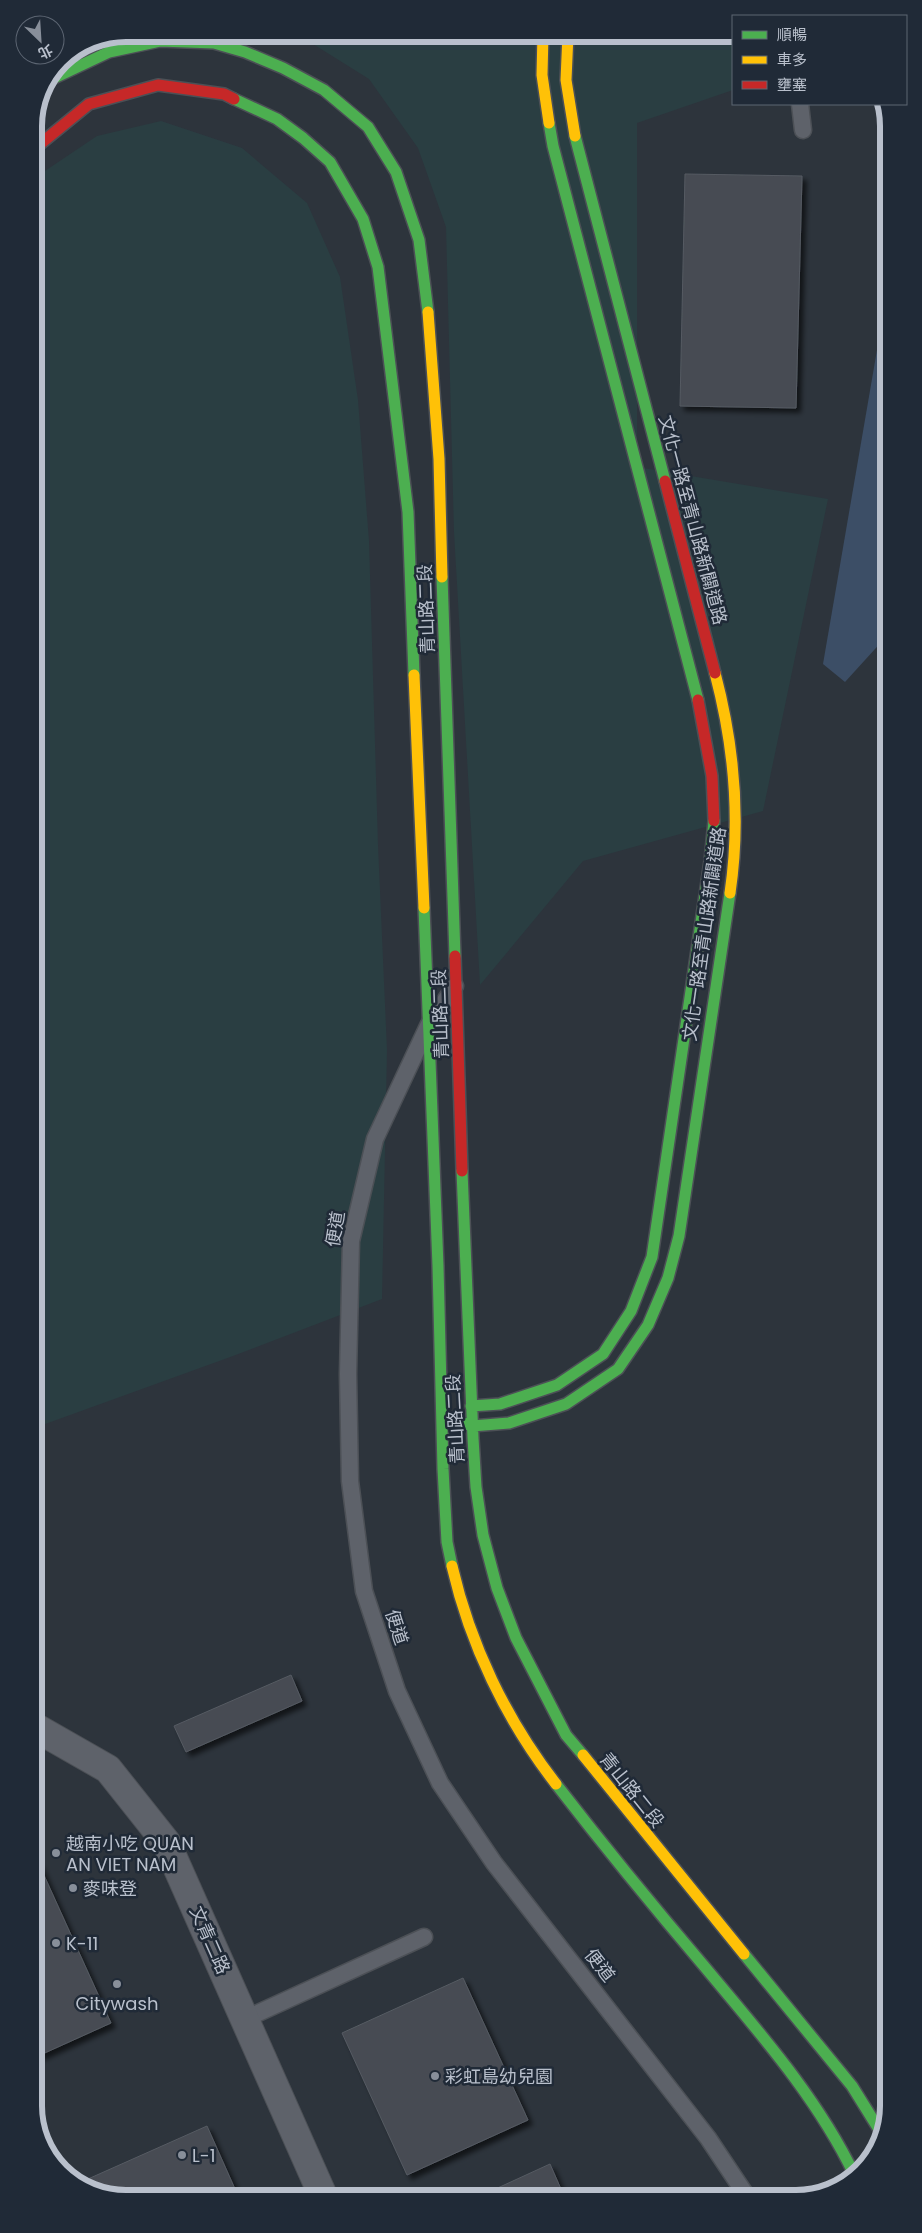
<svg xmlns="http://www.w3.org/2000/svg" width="922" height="2233" font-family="Poppins,'Noto Sans TC',sans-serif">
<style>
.green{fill:#2a3e42}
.water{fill:#3c4e66}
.building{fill:#464b52;stroke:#565b63;filter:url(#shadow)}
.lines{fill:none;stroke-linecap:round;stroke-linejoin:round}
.lane-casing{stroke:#4c5056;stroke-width:19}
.street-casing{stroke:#4c5056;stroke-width:30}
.fast-casing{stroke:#4c5056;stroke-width:14}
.slow-casing{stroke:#4c5056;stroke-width:14}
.jam-casing{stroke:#4c5056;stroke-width:14}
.lane{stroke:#5e626a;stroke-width:16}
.street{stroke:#5e626a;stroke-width:28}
.fast{stroke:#4caf50;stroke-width:11}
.slow{stroke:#ffc107;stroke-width:11}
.jam{stroke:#c62828;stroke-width:11}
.poi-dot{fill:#888f9a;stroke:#202a37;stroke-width:2}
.labels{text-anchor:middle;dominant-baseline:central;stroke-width:5;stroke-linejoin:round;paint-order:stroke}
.street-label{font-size:18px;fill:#b9c0cc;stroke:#202a37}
.poi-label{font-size:18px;fill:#b9c0cc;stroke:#202a37;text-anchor:start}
.rim{fill:none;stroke:#b9c0cc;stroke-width:6}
</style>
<defs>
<filter id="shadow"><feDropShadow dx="4.5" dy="4.5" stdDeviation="2.5" flood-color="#0009"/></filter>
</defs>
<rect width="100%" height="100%" fill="#2d343c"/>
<path class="green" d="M 297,34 L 733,34 L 733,90 L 637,123 L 637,467 L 828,499 L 763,811 L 583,861 L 480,985 L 454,532 L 446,227 L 418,148 L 369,79 Z
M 161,121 L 242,148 L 307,203 L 340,277 L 358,400 L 369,541 L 378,845 L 387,1050 L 382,1299 L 233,1356 L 37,1427 L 34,180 L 36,177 L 97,136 Z"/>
<path class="water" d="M 884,341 L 885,638 L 845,682 L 823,664 L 877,350 Z"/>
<path class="building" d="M 685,174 L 802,176 L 796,408 L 680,406 Z
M 291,1675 L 302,1701 L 186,1752 L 174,1726 Z
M 38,1862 L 111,2023 L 38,2056 Z
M 463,1978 L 528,2120 L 407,2175 L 342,2033 Z
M 207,2126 L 239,2198 L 120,2199 L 79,2183 Z
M 550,2164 L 564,2196 L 478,2197 Z"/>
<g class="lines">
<g class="lane-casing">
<path id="lane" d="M 800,104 L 803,130
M 455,986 L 429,1024 L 375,1139 L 351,1241 L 348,1374 L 350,1481 L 364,1591 L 397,1691 L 440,1783 L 494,1863 L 708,2138 L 746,2195
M 245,2019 L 424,1937"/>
</g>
<g class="street-casing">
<path id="street" d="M 38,1729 L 108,1769 L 166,1842 L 324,2198"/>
</g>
<g class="fast-casing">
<path id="fast" d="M 52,79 L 109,52 L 160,41 L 214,43 L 245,52 L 283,68 L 324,90 L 368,127 L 396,172 L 419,240 L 428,312
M 234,99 L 277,119 L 303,138 L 330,162 L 363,219 L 378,267 L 408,512 L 414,675
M 549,123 L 553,146 L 698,700
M 575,136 L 665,481
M 442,577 L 455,956
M 424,908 L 438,1266 L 443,1469 L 447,1542 L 452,1566
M 462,1171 L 473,1438 L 476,1487 L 483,1535 L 497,1588 L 516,1638 L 566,1735 L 583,1755
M 471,1406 L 500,1404 L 557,1385 L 603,1354 L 631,1311 L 652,1257 L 710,861 L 714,821
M 455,1420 L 472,1426 L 509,1423 L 566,1404 L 618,1369 L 648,1325 L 668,1278 L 679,1236 L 730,893
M 556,1784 C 604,1846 653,1906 704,1966 C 758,2031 817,2097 854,2174
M 744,1954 L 852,2086 L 880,2131"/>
</g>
<g class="slow-casing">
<path id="slow" d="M 543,34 L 542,75 L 549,123
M 568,34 L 566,80 L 575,136
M 428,312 L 439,459 L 442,577
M 715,673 C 734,745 741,819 730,893
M 414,675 L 424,908
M 452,1566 C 470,1644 506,1720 556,1784
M 583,1755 L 744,1954"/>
</g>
<g class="jam-casing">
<path id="jam" d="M 34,149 L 89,104 L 158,85 L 224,94 L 234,99
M 665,481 L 715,673
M 698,700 L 712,776 L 714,821
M 455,956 L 462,1171"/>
</g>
<use href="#lane" class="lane"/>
<use href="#street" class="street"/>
<use href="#fast" class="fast"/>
<use href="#slow" class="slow"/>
<use href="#jam" class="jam"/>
</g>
<g class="poi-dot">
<circle cx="56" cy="1853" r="5"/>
<circle cx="73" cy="1888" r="5"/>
<circle cx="56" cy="1943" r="5"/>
<circle cx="117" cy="1984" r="5"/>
<circle cx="435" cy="2076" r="5"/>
<circle cx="182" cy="2155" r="5"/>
</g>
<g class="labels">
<g class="street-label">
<text transform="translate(693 520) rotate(75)">文化一路至青山路新闢道路</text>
<text transform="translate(426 609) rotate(-92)">青山路二段</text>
<text transform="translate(704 934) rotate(-82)">文化一路至青山路新闢道路</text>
<text transform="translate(440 1014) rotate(-92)">青山路二段</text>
<text transform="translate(335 1229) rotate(-81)">便道</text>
<text transform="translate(455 1419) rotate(-93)">青山路二段</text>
<text transform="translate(397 1627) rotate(72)">便道</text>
<text transform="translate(632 1790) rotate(51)">青山路二段</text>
<text transform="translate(210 1940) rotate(66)">文青二路</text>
<text transform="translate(600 1965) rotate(52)">便道</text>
</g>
<g class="poi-label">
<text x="66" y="1843">越南小吃 QUAN<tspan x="66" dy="21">AN VIET NAM</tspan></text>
<text x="83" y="1888">麥味登</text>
<text x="66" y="1943">K-11</text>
<text x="117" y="2003" text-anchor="middle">Citywash</text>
<text x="445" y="2076">彩虹島幼兒園</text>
<text x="192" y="2155">L-1</text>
</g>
</g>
<path d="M0 0H922V2233H0ZM126 42H796A84 84 0 0 1 880 126V2106A84 84 0 0 1 796 2190H126A84 84 0 0 1 42 2106V126A84 84 0 0 1 126 42Z" fill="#202a37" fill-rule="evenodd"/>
<path class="rim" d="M126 42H796A84 84 0 0 1 880 126V2106A84 84 0 0 1 796 2190H126A84 84 0 0 1 42 2106V126A84 84 0 0 1 126 42Z"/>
<rect x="732" y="15" width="175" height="90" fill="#202a37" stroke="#5d6673"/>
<rect x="742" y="31" width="25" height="8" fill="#4caf50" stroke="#5d6673"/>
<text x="777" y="40" font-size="15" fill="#b9c0cc">順暢</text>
<rect x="742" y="56" width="25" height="8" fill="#ffc107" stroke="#5d6673"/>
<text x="777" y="65" font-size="15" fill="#b9c0cc">車多</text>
<rect x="742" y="81" width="25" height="8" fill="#c62828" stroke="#5d6673"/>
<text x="777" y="90" font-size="15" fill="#b9c0cc">壅塞</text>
<g transform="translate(40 40) rotate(155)"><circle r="24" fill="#202a37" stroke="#5d6673"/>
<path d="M0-4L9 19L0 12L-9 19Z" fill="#888f9a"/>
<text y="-8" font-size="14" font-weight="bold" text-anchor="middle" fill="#b9c0cc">北</text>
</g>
</svg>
